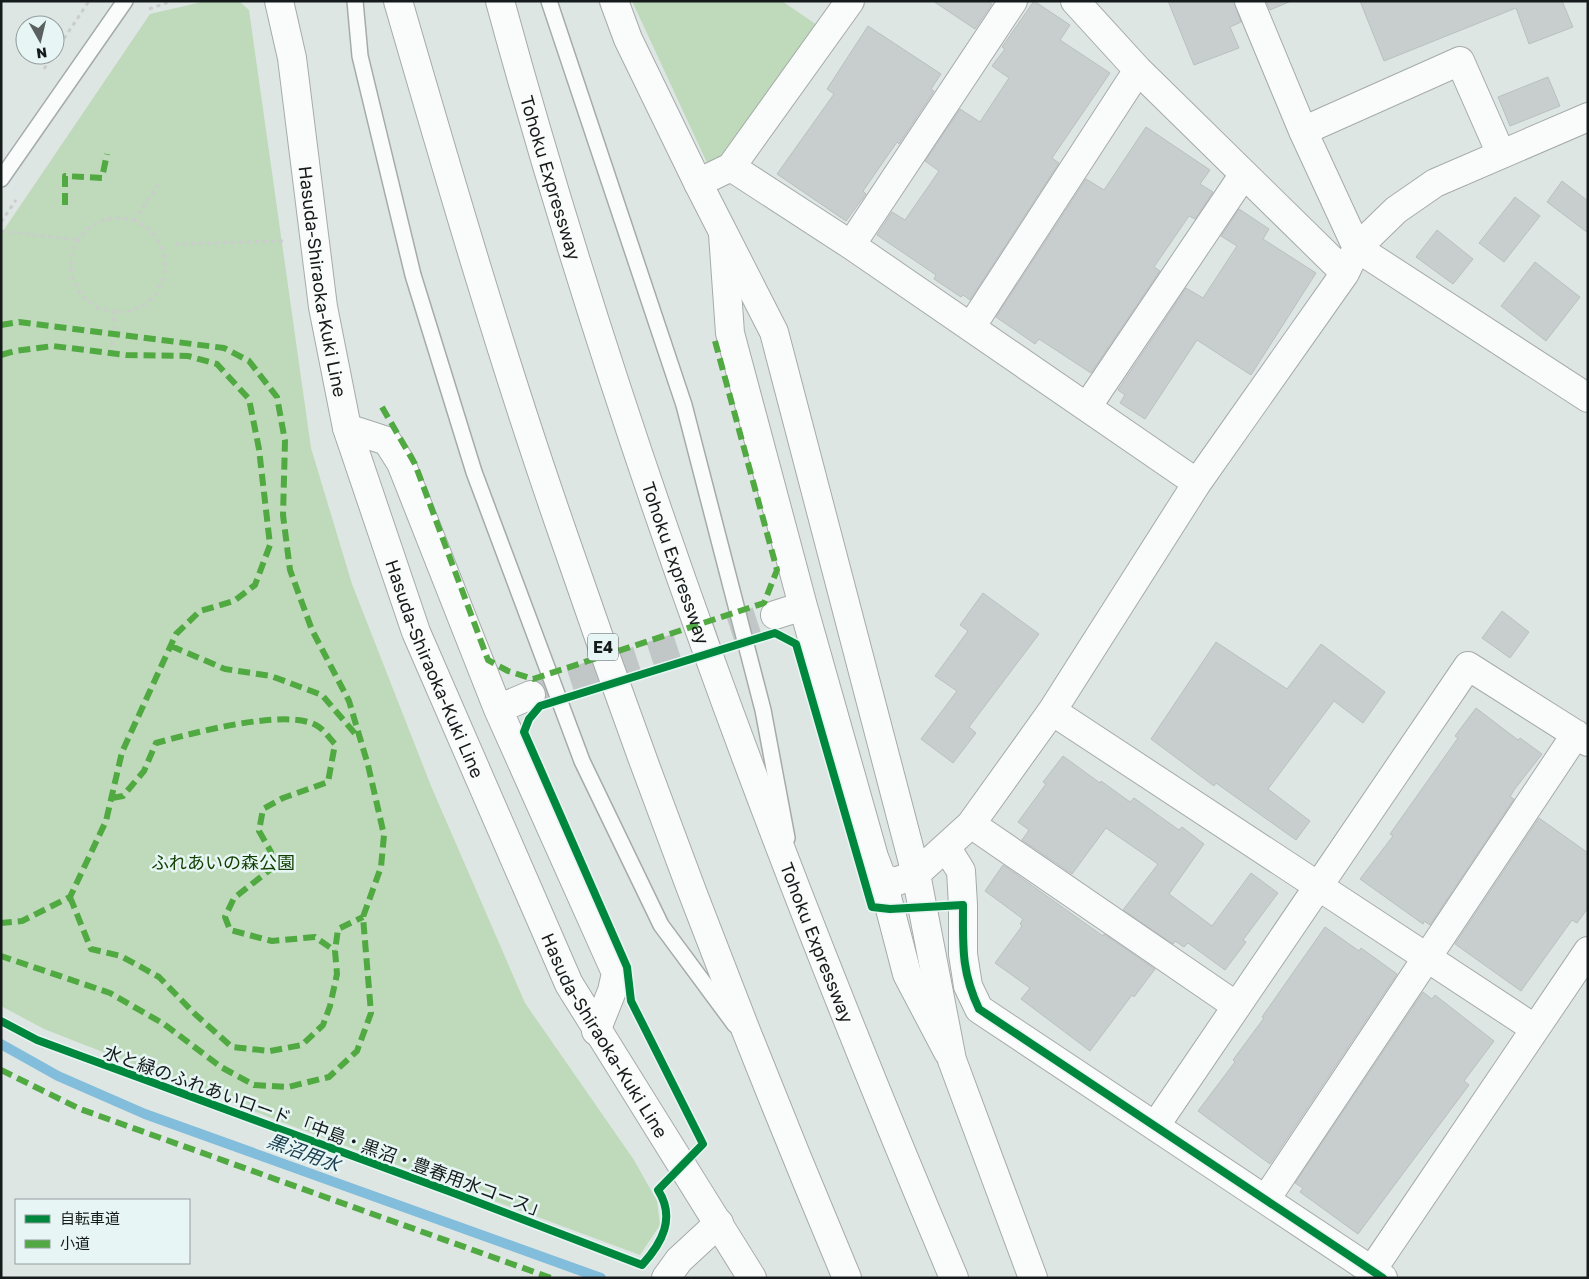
<svg xmlns="http://www.w3.org/2000/svg" width="1589" height="1279" font-family="'Golos Text','Noto Sans JP',sans-serif">
<style>
.green{fill:#bedaba}
.lines{fill:none;stroke-linecap:round;stroke-linejoin:round}
.stream{stroke:#82bddb;stroke-width:10}
.building{fill:#c8cecd;stroke:#b9c0bf}
.minor-tunnel{stroke:#c0c7c6;stroke-width:28;stroke-dasharray:28 14;stroke-linecap:butt}
.service-casing{stroke:#a5abaa;stroke-width:18}
.minor-casing{stroke:#a5abaa;stroke-width:30}
.tertiary-casing{stroke:#a5abaa;stroke-width:30}
.secondary-casing{stroke:#a5abaa;stroke-width:30}
.motorway-casing{stroke:#a5abaa;stroke-width:30}
.path{stroke:#cacdcc;stroke-width:3;stroke-dasharray:4 4;stroke-linecap:butt}
.service{stroke:#fafbfb;stroke-width:15}
.minor{stroke:#fafbfb;stroke-width:28}
.tertiary{stroke:#fafbfb;stroke-width:28}
.secondary{stroke:#fafbfb;stroke-width:28}
.motorway{stroke:#fafbfb;stroke-width:28}
.quiet{stroke:#51a942;stroke-width:6;stroke-dasharray:12 6;stroke-linecap:butt}
.cycleway-casing{stroke:#e7f6f4;stroke-width:11}
.cycleway{stroke:#00873e;stroke-width:8}
.labels{text-anchor:middle;dominant-baseline:central;stroke-width:5;stroke-linejoin:round;paint-order:stroke}
.shield{fill:#e7f6f4;stroke:#545c5b;stroke-width:1}
.shield-label{font-size:16px;font-weight:bold;fill:#151a1a}
.street-label{font-size:18px;fill:#151a1a;stroke:#e7f6f4}
.park-label{font-size:18px;fill:#103f00;stroke:#e7f6f4}
.water-label{font-size:19px;font-style:italic;fill:#1d4153;stroke:#e7f6f4}
</style>
<rect width="100%" height="100%" fill="#dee6e4"/>
<path class="green" d="M 206,1 L 239,1 L 249,10 L 311,448 L 352,584 L 431,786 L 525,1003 L 634,1160 L 657,1201 L 660,1225 L 640,1255 L 292,1126 L 44,1029 L 1,1006 L 1,234 L 150,14 Z
M 632,1 L 782,1 L 817,25 L 722,163 L 708,165 Z"/>
<g class="lines">
<path class="stream" d="M 1,1044 L 58,1076 L 145,1114 L 601,1278"/>
</g>
<path class="building" d="M 933,1 L 987,1 L 992,4 L 975,29 Z
M 1034,1 L 1070,25 L 1060,40 L 1110,73 L 1052,158 L 1059,163 L 970,300 L 963,295 L 961,297 L 934,279 L 936,275 L 877,235 L 892,212 L 905,220 L 939,171 L 925,161 L 960,109 L 980,122 L 1009,78 L 992,66 L 1005,49 L 1002,47 Z
M 1168,1 L 1234,1 L 1241,22 L 1230,27 L 1239,48 L 1194,65 Z
M 1266,1 L 1289,1 L 1289,2 L 1270,10 Z
M 1360,1 L 1562,1 L 1573,27 L 1529,44 L 1516,8 L 1384,61 Z
M 868,26 L 941,74 L 931,89 L 934,91 L 899,144 L 897,142 L 863,191 L 866,194 L 846,221 L 777,174 L 834,94 L 827,89 Z
M 1548,77 L 1560,106 L 1510,126 L 1498,97 Z
M 1146,127 L 1210,170 L 1200,184 L 1213,192 L 1195,219 L 1189,216 L 1154,267 L 1160,271 L 1091,373 L 1039,339 L 1035,344 L 996,317 L 1086,179 L 1104,190 Z
M 1562,181 L 1588,201 L 1588,233 L 1547,202 Z
M 1515,197 L 1540,216 L 1504,262 L 1479,243 Z
M 1239,209 L 1269,229 L 1263,239 L 1316,273 L 1251,375 L 1197,340 L 1145,419 L 1120,403 L 1125,395 L 1118,390 L 1186,288 L 1203,298 L 1237,246 L 1221,236 Z
M 1437,230 L 1473,259 L 1453,284 L 1416,257 Z
M 1535,262 L 1580,297 L 1546,341 L 1501,306 Z
M 983,593 L 1039,634 L 969,727 L 976,733 L 953,763 L 921,739 L 957,691 L 935,676 L 968,631 L 960,625 Z
M 1502,611 L 1529,632 L 1510,658 L 1482,638 Z
M 1216,642 L 1287,689 L 1321,644 L 1385,692 L 1363,723 L 1334,701 L 1268,789 L 1310,821 L 1296,840 L 1216,783 L 1214,786 L 1151,739 Z
M 1476,708 L 1518,740 L 1520,738 L 1542,754 L 1514,790 L 1510,797 L 1514,799 L 1430,925 L 1424,921 L 1423,924 L 1360,879 L 1393,836 L 1390,834 L 1458,738 L 1455,736 Z
M 1063,756 L 1100,783 L 1101,781 L 1130,802 L 1134,798 L 1179,830 L 1182,827 L 1204,844 L 1169,894 L 1212,926 L 1251,873 L 1278,893 L 1243,940 L 1246,942 L 1225,970 L 1188,943 L 1184,947 L 1175,941 L 1173,944 L 1123,910 L 1158,864 L 1106,828 L 1072,874 L 1022,840 L 1029,830 L 1018,822 L 1046,784 L 1043,782 Z
M 1539,818 L 1588,853 L 1588,908 L 1577,923 L 1572,920 L 1521,991 L 1455,944 Z
M 1003,865 L 1103,936 L 1104,934 L 1155,969 L 1134,997 L 1132,995 L 1090,1051 L 1021,999 L 1030,988 L 995,963 L 1022,926 L 1020,924 L 1023,919 L 985,891 Z
M 1325,927 L 1359,951 L 1361,948 L 1397,974 L 1270,1164 L 1198,1111 L 1235,1062 L 1233,1060 L 1264,1018 L 1262,1017 Z
M 1423,992 L 1432,999 L 1435,995 L 1494,1041 L 1464,1081 L 1469,1085 L 1358,1234 L 1300,1192 L 1303,1188 L 1295,1183 Z"/>
<g class="lines">
<path class="minor-tunnel" d="M 531,695 L 775,615"/>
<g class="service-casing">
<path id="service" d="M 355,1 L 360,56 L 413,275 L 474,472 L 582,761 L 661,925 L 735,1025
M 549,1 L 684,405 L 763,710 L 787,838
M 1,179 L 125,1"/>
</g>
<g class="minor-casing">
<path id="minor" d="M 1075,1 L 1138,70 L 1345,273
M 1249,1 L 1303,131 L 1357,248 L 1588,398
M 1303,131 L 1460,61 L 1501,154
M 731,167 L 851,245 L 1197,483
M 698,183 L 731,167 L 850,1
M 723,234 L 730,333 L 803,606 L 874,857 L 882,878 L 895,882 L 916,874 L 971,824 L 1052,711 L 1197,483 L 1345,273 L 1357,248 L 1396,210 L 1435,183 L 1588,117
M 851,245 L 1013,1
M 971,327 L 1138,70
M 1087,407 L 1244,174
M 347,428 L 387,441 L 401,463 L 498,709 L 616,973 L 612,991 L 596,1031
M 775,615 L 803,606
M 498,709 L 531,695
M 1052,711 L 1534,1028
M 971,824 L 1235,1005
M 946,847 L 961,871 L 963,905 L 963,954 L 968,986 L 979,1009 L 1383,1278
M 882,878 L 907,974 L 948,1052
M 1156,1125 L 1468,666 L 1588,742
M 1266,1199 L 1576,734
M 1372,1270 L 1588,951"/>
</g>
<g class="tertiary-casing">
<path id="tertiary" d="M 614,1 L 628,39 L 698,183 L 774,332 L 916,874 L 952,1060 L 1033,1278
M 666,1278 L 679,1260 L 719,1223"/>
</g>
<g class="secondary-casing">
<g id="secondary">
<path id="s1" d="M 279,1 L 292,58 L 323,307 L 347,428 L 416,632 L 569,984 L 752,1278"/>
</g>
</g>
<g class="motorway-casing">
<g id="motorway">
<path d="M 398,1 C 450,180 502,359 563,534 C 649,785 744,1034 847,1278"/>
<path id="s2" d="M 500,1 C 619,437 778,862 954,1278"/>
</g>
</g>
<path class="path" d="M 149,9 L 172,1
M 55,52 L 89,1
M 44,69 L 53,55
M71 265a47 47 0 1 1 94 0a47 47 0 1 1-94 0Z
M 134,221 L 158,185
M 1,222 L 16,200
M 1,231 L 78,240
M 175,244 L 285,241
M 111,353 L 115,328 L 113,312"/>
<use href="#service" class="service"/>
<use href="#minor" class="minor"/>
<use href="#tertiary" class="tertiary"/>
<use href="#secondary" class="secondary"/>
<use href="#motorway" class="motorway"/>
<path class="quiet" d="M 65,205 L 65,176 L 102,178 L 107,154
M 1,325 L 19,322 L 224,348 L 249,361 L 277,397 L 285,441 L 283,515 L 290,570 L 312,630 L 349,701 L 368,765 L 384,835 L 381,867 L 363,917 L 371,1013 L 357,1051 L 329,1077 L 288,1087 L 254,1085 L 221,1067 L 164,1024 L 110,993 L 1,956
M 1,355 L 15,351 L 53,346 L 126,355 L 188,356 L 217,364 L 249,399 L 259,449 L 270,545 L 255,585 L 234,601 L 200,611 L 176,634 L 122,752 L 106,821 L 70,897 L 22,921 L 1,923
M 382,407 L 415,464 L 488,660 L 508,671 L 533,679 L 764,603 L 777,570 L 715,341
M 171,646 L 225,669 L 271,676 L 322,695 L 358,737
M 112,798 L 123,796 L 144,771 L 156,743 C 189,734 291,706 319,727 C 325,731 330,739 335,744 L 328,782 L 283,798 L 263,809 L 259,831 L 271,852 L 271,869 L 234,898 L 225,917 L 230,930 L 272,941 L 315,937 L 335,951
M 70,897 L 91,949 L 121,956 L 159,977 L 195,1014 L 232,1047 L 270,1051 L 302,1045 L 323,1025 L 330,1006 L 337,974 L 335,951 L 338,929 L 363,917
M 1,1070 L 80,1109 L 551,1278"/>
<g class="cycleway-casing">
<path id="cycleway" d="M 1,1021 L 37,1040 L 451,1192 L 642,1265 C 662,1243 676,1218 658,1190 L 703,1144 L 631,1001 L 627,967 L 524,732 L 529,719 L 540,706 L 775,633 L 796,644 L 872,907 L 890,909 L 963,905 C 963,946 961,971 979,1009 L 1383,1278"/>
</g>
<use href="#cycleway" class="cycleway"/>
</g>
<g class="labels">
<rect class="shield" x="588" y="633.5" width="30" height="27" rx="4"/>
<g class="shield-label">
<text x="603" y="647">E4</text>
</g>
<g class="street-label">
<text stroke="none"><textPath href="#s2" startOffset="184">Tohoku Expressway</textPath></text>
<text stroke="none"><textPath href="#s1" startOffset="284">Hasuda-Shiraoka-Kuki Line</textPath></text>
<text stroke="none"><textPath href="#s2" startOffset="589">Tohoku Expressway</textPath></text>
<text stroke="none"><textPath href="#s1" startOffset="689">Hasuda-Shiraoka-Kuki Line</textPath></text>
<text stroke="none"><textPath href="#s2" startOffset="994">Tohoku Expressway</textPath></text>
<text stroke="none"><textPath href="#s1" startOffset="1094">Hasuda-Shiraoka-Kuki Line</textPath></text>
<text transform="translate(326 1131) rotate(20)">水と緑のふれあいロード 「中島・黒沼・豊春用水コース」</text>
</g>
<g class="park-label">
<text x="223" y="862">ふれあいの森公園</text>
</g>
<g class="water-label">
<text transform="translate(304 1152) rotate(20)">黒沼用水</text>
</g>
</g>
<rect width="1589" height="1279" fill="none" stroke="#151a1a" stroke-width="5"/>
<rect x="15" y="1199" width="175" height="65" fill="#e7f6f4" stroke="#939e9d"/>
<rect x="25" y="1215" width="25" height="8" fill="#00873e" stroke="#939e9d"/>
<text x="60" y="1224" font-size="15" fill="#151a1a">自転車道</text>
<rect x="25" y="1240" width="25" height="8" fill="#51a942" stroke="#939e9d"/>
<text x="60" y="1249" font-size="15" fill="#151a1a">小道</text>
<g transform="translate(40 40) rotate(172)"><circle r="24" fill="#e7f6f4" stroke="#939e9d"/>
<path d="M0-4L9 19L0 12L-9 19Z" fill="#5b6161"/>
<text y="-8" font-size="14" font-weight="bold" text-anchor="middle" fill="#151a1a">N</text>
</g>
</svg>
